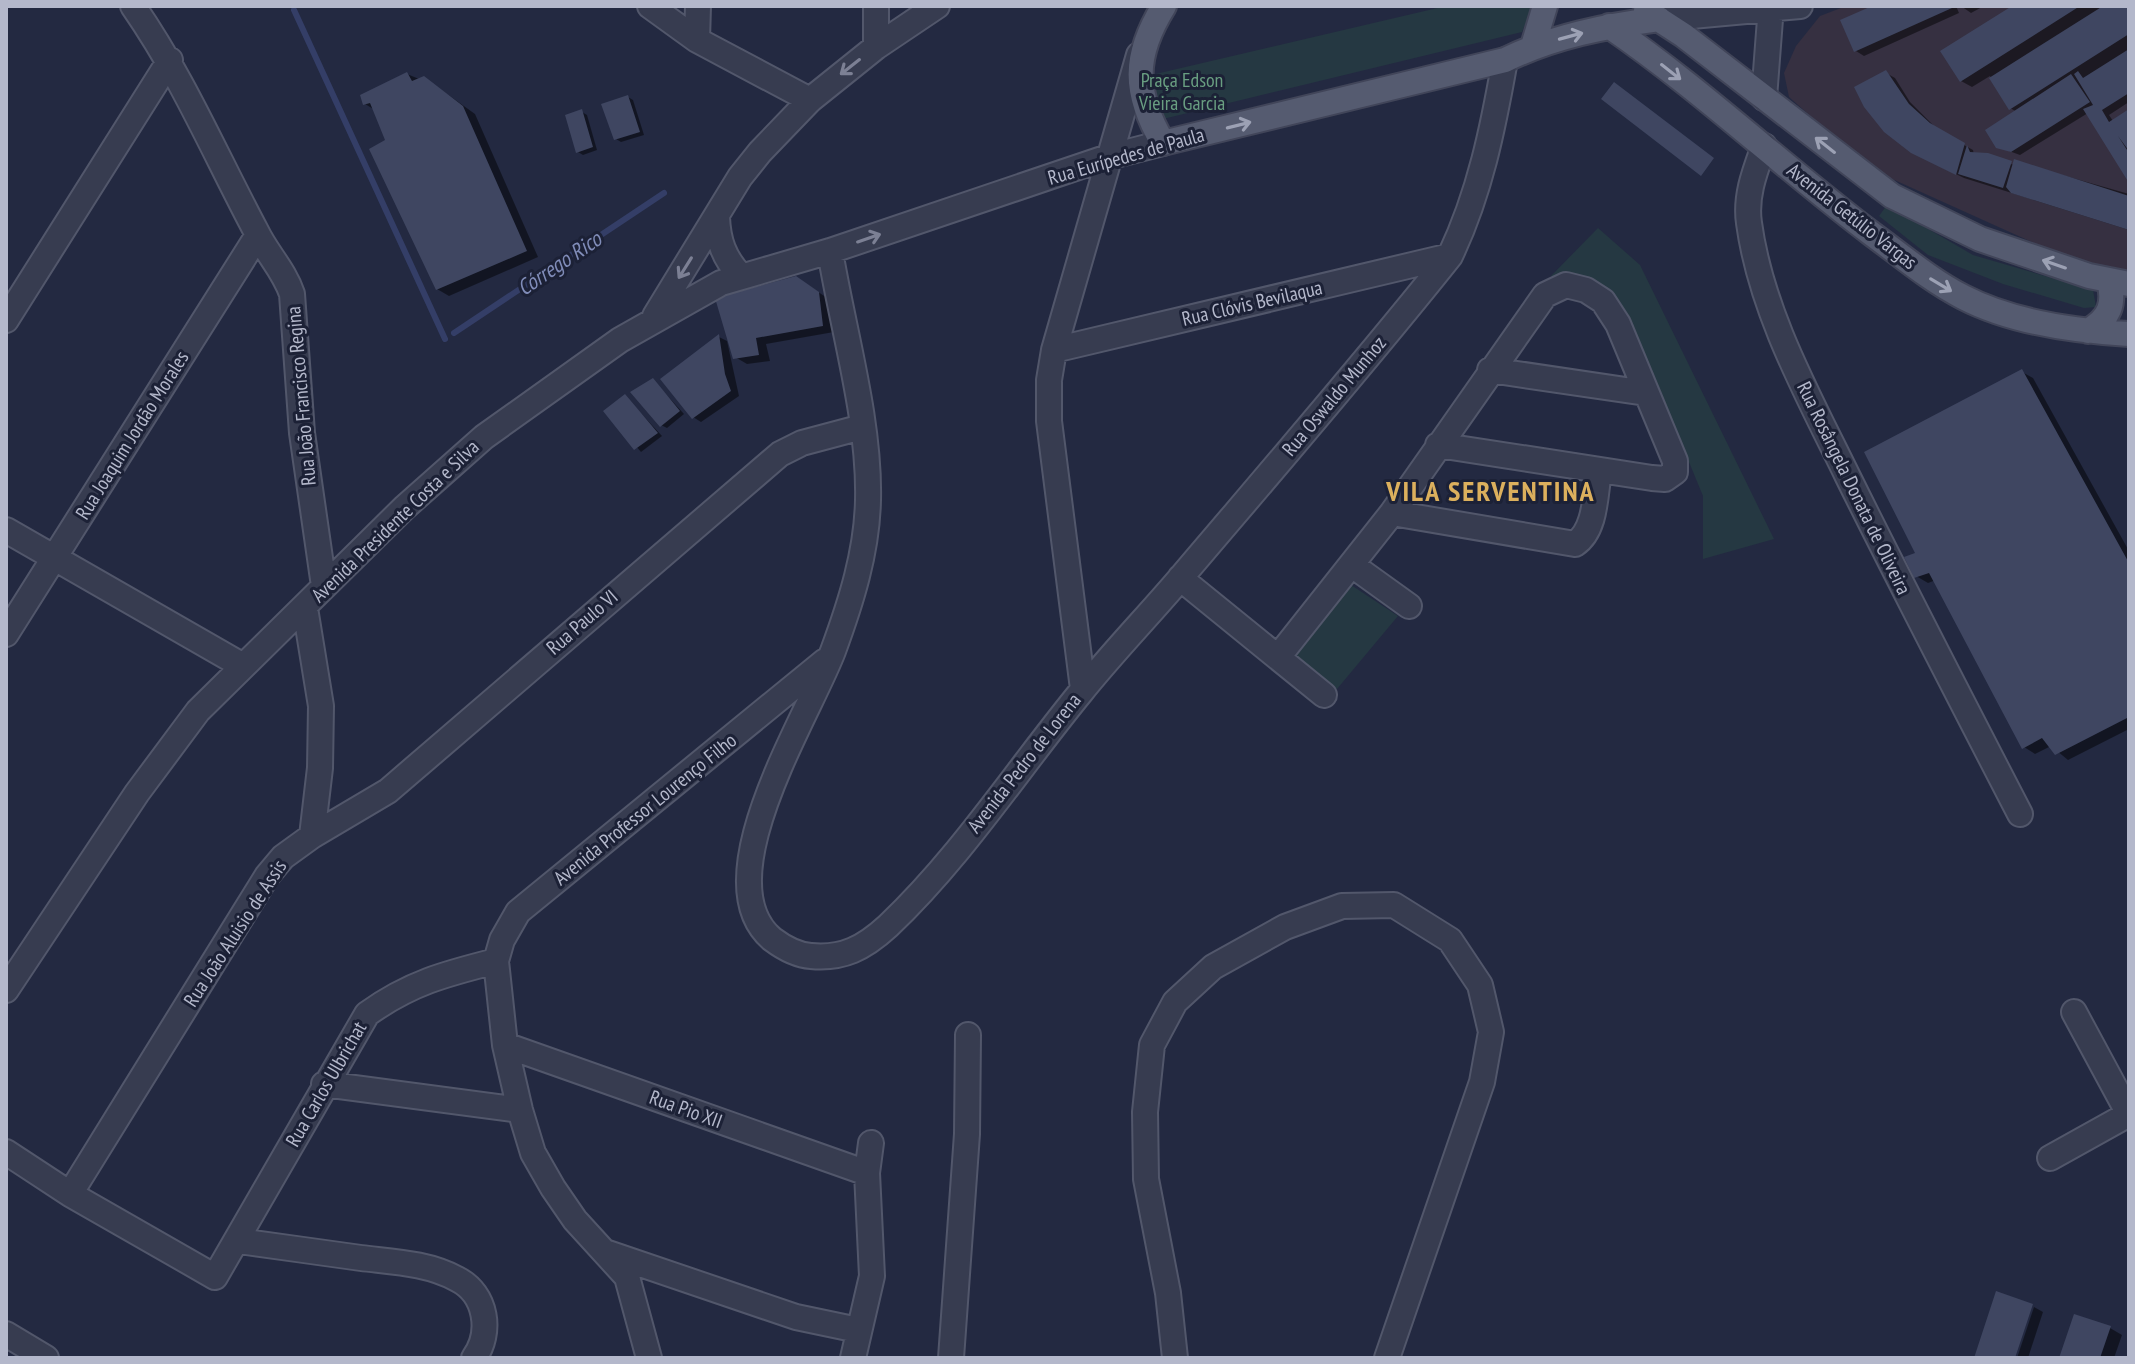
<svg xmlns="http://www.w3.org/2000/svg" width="2135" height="1364" font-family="'PT Sans Narrow',sans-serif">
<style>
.medical{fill:#363041}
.green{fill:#253842}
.shadow{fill:#0007}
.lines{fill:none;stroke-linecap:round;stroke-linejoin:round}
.stream{stroke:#343e67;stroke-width:6}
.building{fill:#3f4661}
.minor-casing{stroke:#52576b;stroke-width:28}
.major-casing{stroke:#414559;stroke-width:28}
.minor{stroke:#373c50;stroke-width:24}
.major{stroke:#555b70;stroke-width:24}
.oneway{stroke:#9ca1b4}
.oneway2{stroke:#7c8094}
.labels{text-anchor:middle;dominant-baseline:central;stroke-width:6;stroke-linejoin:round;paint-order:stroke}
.park-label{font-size:20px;fill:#699e81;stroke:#1c2136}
.street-label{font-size:20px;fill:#b4b8cb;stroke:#1c2136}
.water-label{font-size:22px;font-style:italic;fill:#808cb8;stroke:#1c2136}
.district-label{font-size:28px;font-weight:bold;letter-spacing:2px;fill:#dcb05d;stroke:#1c2136}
</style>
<rect width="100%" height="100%" fill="#232941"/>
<path class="medical" d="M 1846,6 L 2129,6 L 2129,271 L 2074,261 L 1870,169 L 1789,97 L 1784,73 L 1796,46 L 1820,16 Z"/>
<path class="green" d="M 1446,6 L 1533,6 L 1522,32 L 1163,119 L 1147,76 Z
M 1887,205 L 1973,255 L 2093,290 L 2096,307 L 2084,308 L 2003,284 L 1928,255 L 1879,216 Z
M 1598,228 L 1640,265 L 1774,539 L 1703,559 L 1703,496 L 1663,399 L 1604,290 L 1551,276 Z
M 1348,583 L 1398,616 L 1337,689 L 1291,654 Z"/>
<path class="shadow" d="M 1877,6 L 1956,6 L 1959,13 L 1864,56 L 1856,51 Z
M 1961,6 L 1984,6 L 1971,13 Z
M 2016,6 L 2129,6 L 2129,102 L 2109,115 L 2113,121 L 2129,111 L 2129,180 L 2088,113 L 2020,155 L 1998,147 L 2017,112 L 2010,108 L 1990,76 L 1972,87 L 1961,81 Z
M 1886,73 L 1895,78 L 1910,102 L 1939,131 L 1973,150 L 1974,155 L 2015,165 L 2016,162 L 2129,194 L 2129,230 L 1964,178 L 1921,157 Z
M 407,74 L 436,86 L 475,114 L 538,257 L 449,296 L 437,289 L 388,141 L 375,110 L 365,104 Z
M 628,97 L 633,100 L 644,135 L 621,142 L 616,139 Z
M 582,112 L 587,115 L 597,150 L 583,155 L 578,152 Z
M 808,285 L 830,300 L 834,332 L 766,344 L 770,361 L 747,364 L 735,357 Z
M 719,337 L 727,341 L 739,396 L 701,422 L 693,417 Z
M 2022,372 L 2033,378 L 2129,551 L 2129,729 L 2068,760 L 2051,746 L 2035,754 L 2024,747 L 1936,580 L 1928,583 L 1916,576 L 1917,554 Z
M 653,380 L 684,414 L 667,428 L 661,425 Z
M 625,396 L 662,436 L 641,452 L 606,411 Z
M 2034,1307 L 2043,1312 L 2028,1358 L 2017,1358 Z
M 2110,1328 L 2122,1335 L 2114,1358 L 2061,1358 Z"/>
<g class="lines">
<path class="stream" d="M 294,10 L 445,339
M 454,333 L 664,193"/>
</g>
<path class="building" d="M 1872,6 L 1951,6 L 1952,8 L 1854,52 L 1840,20 Z
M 2012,6 L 2080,6 L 1960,82 L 1940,51 Z
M 2103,6 L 2129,6 L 2129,34 L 2009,110 L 1989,78 Z
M 2129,49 L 2129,93 L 2102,110 L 2109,122 L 2129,109 L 2129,151 L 2118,136 L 2129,153 L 2129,183 L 2083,109 L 2093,105 L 2074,74 L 2078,71 L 2083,78 Z
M 1886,70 L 1909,104 L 1930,123 L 1965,143 L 1956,175 L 1911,153 L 1884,132 L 1864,107 L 1854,87 Z
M 407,72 L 412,81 L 424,76 L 463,106 L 527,251 L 436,290 L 369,149 L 385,140 L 370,103 L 363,105 L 360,95 Z
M 2071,74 L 2090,102 L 2011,152 L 1996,148 L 1985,130 Z
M 1614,82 L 1714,158 L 1701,176 L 1601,99 Z
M 628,95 L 640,132 L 614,140 L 601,104 Z
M 582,109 L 593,147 L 576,153 L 565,115 Z
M 1967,145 L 1970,152 L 1988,153 L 2012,161 L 2003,188 L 1958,174 Z
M 2014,159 L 2129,196 L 2129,230 L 2011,193 L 2006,187 Z
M 796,276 L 819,292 L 823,326 L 756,338 L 759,355 L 733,359 L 715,298 Z
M 719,334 L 725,374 L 731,391 L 692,419 L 660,379 Z
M 2022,369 L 2129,563 L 2129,717 L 2055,755 L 2042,738 L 2022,749 L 1929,573 L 1914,578 L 1904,557 L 1915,553 L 1864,452 Z
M 653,378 L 680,411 L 660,427 L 630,392 Z
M 625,394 L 658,433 L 634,450 L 603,411 Z
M 1996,1291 L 2033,1304 L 2015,1358 L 1974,1358 Z
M 2074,1314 L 2111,1326 L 2100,1358 L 2059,1358 Z"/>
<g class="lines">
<g class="minor-casing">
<path id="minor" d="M 133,6 C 183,78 215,154 256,231 C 267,254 284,270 292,294 L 302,433 L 324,586
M 650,6 L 697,40 L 810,100
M 1659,19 L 1800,6
M 697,40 L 698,6
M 876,47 L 876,6
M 1764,98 L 1771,6
M 1764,146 C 1755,171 1745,196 1749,223 C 1761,312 1809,397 1848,477 C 1904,590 1962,702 2020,814
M 717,217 C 718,241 724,258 740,275
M 830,251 C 843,330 870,420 868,500 C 867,552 851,602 833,651 C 808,717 703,880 772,939 C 784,948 796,955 811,956 C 843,959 864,948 888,926 C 961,857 1017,770 1081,692 C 1113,652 1150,614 1183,575 C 1273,469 1364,364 1450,256 C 1480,193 1493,128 1505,60
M 655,316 L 740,177 L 760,152 L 810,100 L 876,47 L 937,6
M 6,320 L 170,60
M 1054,350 L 1450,256
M 1490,370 L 1646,393
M 1392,513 L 1575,544 C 1596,530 1595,495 1599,471
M 6,530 L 243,666
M 1352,565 L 1409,606
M 1180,578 L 1324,695
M 6,634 L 258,235
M 1278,657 L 1392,513 L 1545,295 L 1566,285 L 1586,290 L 1603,301 L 1618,324 L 1675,461 L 1675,472 L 1665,479 L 1652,478 L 1438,445
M 1083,689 L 1049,421 L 1049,380 L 1054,350 L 1139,55
M 312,836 L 388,791 L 780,454 L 802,443 L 862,427
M 6,990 L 137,793 L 198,711 L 404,508 L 484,437 L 620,340 L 721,283 L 830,251 L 1108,157 L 1163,143
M 2074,1012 L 2129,1114
M 505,1045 L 867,1173
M 324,1084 L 520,1110
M 6,1152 L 70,1194 L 215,1277 L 367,1014 C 410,983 445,974 496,961
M 2050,1158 L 2129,1114
M 70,1194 L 267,876 L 283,857 L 312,836 L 320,768 L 321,706 L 305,608
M 239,1241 C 280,1247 320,1252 361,1258 C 394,1262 428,1263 457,1279 C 487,1294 492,1333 474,1358
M 608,1253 L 796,1317 L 858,1330
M 6,1334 L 46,1358
M 649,1358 L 627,1277 L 575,1220 L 553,1188 L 533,1153 L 520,1110 L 505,1045 L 496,961 L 502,940 L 518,912 L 825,661
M 853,1358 L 872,1276 L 867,1173 L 871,1143
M 951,1358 L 967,1134 L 968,1035
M 1175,1358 L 1168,1293 L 1146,1179 L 1145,1112 L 1152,1045 L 1175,1002 L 1213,967 L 1285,927 L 1342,906 L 1394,905 L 1450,940 L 1480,985 L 1491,1032 L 1482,1082 L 1387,1358"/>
</g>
<g class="major-casing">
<path id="major" d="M 1164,6 C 1133,56 1133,92 1163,143 L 1505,60 C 1554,36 1606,26 1659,19
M 1646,11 L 1683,35 L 1892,196 L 1980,239 L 2089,276 L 2129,284
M 1609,26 C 1701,89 1783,167 1872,234 C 1902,256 1930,280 1963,297 C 2011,322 2075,331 2129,334
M 1533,46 L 1545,6
M 2088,331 C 2110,318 2115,304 2109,280"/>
</g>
<use href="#minor" class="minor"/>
<use href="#major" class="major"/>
</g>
<defs><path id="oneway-shaft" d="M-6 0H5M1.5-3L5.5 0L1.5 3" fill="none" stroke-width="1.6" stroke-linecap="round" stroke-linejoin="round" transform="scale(2)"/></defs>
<g class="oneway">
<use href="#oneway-shaft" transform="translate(1571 36) rotate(-15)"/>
<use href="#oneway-shaft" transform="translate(1671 72) rotate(38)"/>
<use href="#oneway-shaft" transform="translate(1239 125) rotate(-14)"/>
<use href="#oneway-shaft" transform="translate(1825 145) rotate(-142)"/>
<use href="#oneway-shaft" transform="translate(2054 264) rotate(-161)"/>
<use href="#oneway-shaft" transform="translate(1941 285) rotate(31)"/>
</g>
<g class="oneway2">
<use href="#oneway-shaft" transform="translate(850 67) rotate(142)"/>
<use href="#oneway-shaft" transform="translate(869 238) rotate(-19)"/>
<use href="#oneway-shaft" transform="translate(685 268) rotate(122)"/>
</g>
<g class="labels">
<g class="park-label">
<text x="1182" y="80">Praça Edson<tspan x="1182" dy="23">Vieira Garcia</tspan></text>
</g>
<g class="street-label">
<text transform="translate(1126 156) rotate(-16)">Rua Eurípedes de Paula</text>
<text transform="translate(1852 216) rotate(38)">Avenida Getúlio Vargas</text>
<text transform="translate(1252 303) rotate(-13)">Rua Clóvis Bevilaqua</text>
<text transform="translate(301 396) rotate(-95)">Rua João Francisco Regina</text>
<text transform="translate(1334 396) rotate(-50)">Rua Oswaldo Munhoz</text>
<text transform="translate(132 435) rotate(-58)">Rua Joaquim Jordão Morales</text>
<text transform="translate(1854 488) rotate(64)">Rua Rosângela Donata de Oliveira</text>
<text transform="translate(395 521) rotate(-44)">Avenida Presidente Costa e Silva</text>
<text transform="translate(582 622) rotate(-41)">Rua Paulo VI</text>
<text transform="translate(1024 763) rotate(-52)">Avenida Pedro de Lorena</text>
<text transform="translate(645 809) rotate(-39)">Avenida Professor Lourenço Filho</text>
<text transform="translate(235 933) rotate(-57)">Rua João Aluisio de Assis</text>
<text transform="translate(326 1084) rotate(-60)">Rua Carlos Ulbrichat</text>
<text transform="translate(686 1109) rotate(20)">Rua Pio XII</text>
</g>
<g class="water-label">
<text transform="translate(559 263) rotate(-34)">Córrego Rico</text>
</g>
<g class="district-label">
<text x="1491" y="490">VILA SERVENTINA</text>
</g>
</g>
<rect width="2135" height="1364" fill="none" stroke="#b4b8cb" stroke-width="16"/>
</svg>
